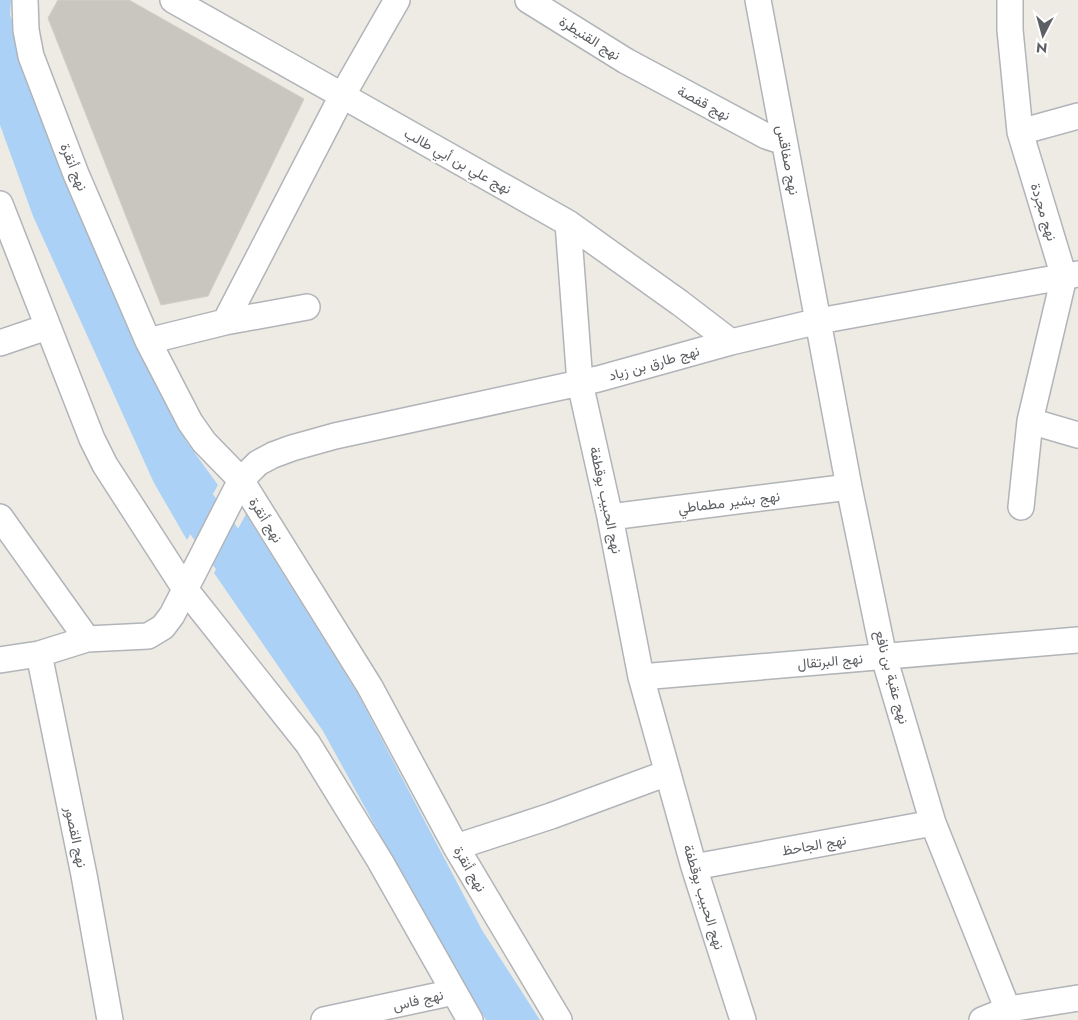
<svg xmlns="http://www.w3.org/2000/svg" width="1078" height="1020" font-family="Jost,Vazirmatn,sans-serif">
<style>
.water{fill:#abd2f6}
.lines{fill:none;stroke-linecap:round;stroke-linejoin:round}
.river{stroke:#abd2f6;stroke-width:42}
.building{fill:#c9c6c0;stroke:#d1cdc3}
.minor-casing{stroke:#b1b4b8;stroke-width:28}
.minor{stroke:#fff;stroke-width:25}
.labels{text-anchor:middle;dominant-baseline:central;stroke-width:4;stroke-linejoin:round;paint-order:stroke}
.street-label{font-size:14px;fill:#5c5f63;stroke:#fff}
</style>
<rect width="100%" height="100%" fill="#edebe4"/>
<path class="water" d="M 0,0 L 11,0 L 10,15 L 76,205 L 186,441 L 218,485 L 187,540 L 154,483 L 33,216 L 0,125 Z
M 246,514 L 359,696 L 482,930 L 540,1020 L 486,1020 L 442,948 L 323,731 L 214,573 Z"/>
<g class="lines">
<path class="river" d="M 171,464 L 183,489 L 261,595"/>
</g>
<path class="building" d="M 58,0 L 129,0 L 304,99 L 208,296 L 161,305 L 48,18 Z"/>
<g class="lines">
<g class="minor-casing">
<path id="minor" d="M 25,0 L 26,30 L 31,56 L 76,174 L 148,341 L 190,422 L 204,442 L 241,480 L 370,687 L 456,847 L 559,1020
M 173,0 L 568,223 L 680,303 L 731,342
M 528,0 L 626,61 L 766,136 L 784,142
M 758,0 L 849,487 L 884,657 L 933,823 L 1012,1020
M 1010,0 L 1010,30 L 1020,132 L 1064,277 L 1030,421 L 1078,435
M 1020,132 L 1078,116
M 0,204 L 92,439 L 105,465 L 185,589 L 308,744 L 380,861 L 470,1020
M 568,223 L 580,383 L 610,517 L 641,677 L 694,867 L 743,1020
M 225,322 L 342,96 L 397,0
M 148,341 L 225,322 L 307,307
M 0,343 L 47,327
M 1021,507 L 1030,421
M 0,517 L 87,639
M 610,517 L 849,487
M 39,654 L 84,875 L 110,1020
M 0,660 L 39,654 L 87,639 L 148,636 L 163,627 L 172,615 L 241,480 L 258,463 L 273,455 L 292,448 L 335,436 L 598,379 L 731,342 L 819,321 L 1078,274
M 641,677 L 1078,640
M 456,847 L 551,816 L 667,773
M 694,867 L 933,823
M 324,1020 L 454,992
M 982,1020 L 1009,1009 L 1078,998"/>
</g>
<use href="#minor" class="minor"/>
</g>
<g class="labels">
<g class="street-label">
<text transform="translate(590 38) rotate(32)">نهج القنيطرة</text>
<text transform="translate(704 103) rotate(28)">نهج قفصة</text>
<text transform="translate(788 160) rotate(79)">نهج صفاقس</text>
<text transform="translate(458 161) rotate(29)">نهج علي بن أبي طالب</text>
<text transform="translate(74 167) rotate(68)">نهج أنقرة</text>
<text transform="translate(1044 212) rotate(73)">نهج مجردة</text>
<text transform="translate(654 363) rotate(-16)">نهج طارق بن زياد</text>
<text transform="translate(606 500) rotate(78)">نهج الحبيب بوقطفة</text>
<text transform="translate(729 502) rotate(-7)">نهج بشير مطماطي</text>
<text transform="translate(266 520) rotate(58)">نهج أنقرة</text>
<text transform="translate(830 661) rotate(-5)">نهج البرتقال</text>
<text transform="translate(892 677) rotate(75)">نهج عقبة بن نافع</text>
<text transform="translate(76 837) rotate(78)">نهج القصور</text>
<text transform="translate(814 845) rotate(-10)">نهج الجاحظ</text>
<text transform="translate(470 869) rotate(60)">نهج أنقرة</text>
<text transform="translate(704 897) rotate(73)">نهج الحبيب بوقطفة</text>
<text transform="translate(418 1000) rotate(-13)">نهج فاس</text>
</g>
</g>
<g transform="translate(1043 35) rotate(186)" stroke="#ffffff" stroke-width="4" paint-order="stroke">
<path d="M0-4L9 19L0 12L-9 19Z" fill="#5c5f63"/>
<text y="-8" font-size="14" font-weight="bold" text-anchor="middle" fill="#5c5f63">N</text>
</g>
</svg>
